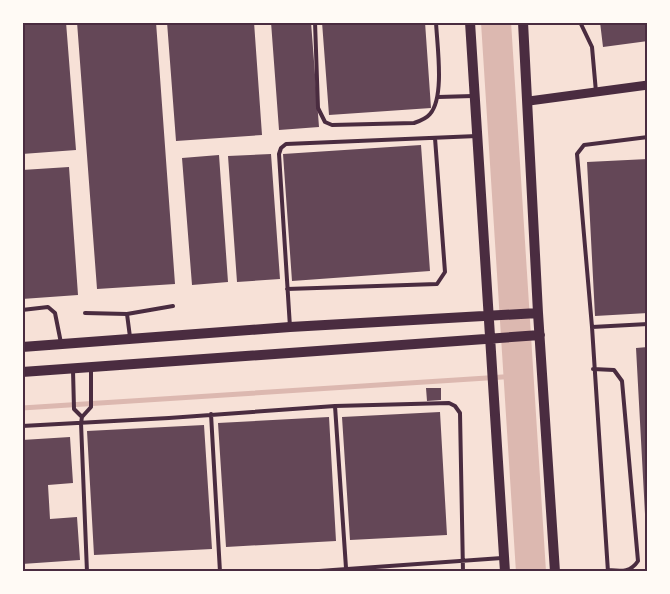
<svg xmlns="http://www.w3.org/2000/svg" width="670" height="594" font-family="'Public Sans',sans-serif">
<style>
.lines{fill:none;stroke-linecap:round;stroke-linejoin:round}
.stream{stroke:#dcb8b0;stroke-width:5}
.river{stroke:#dcb8b0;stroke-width:30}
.building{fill:#644757}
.service{stroke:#4a2c40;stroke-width:4}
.tertiary{stroke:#4a2c40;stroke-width:9}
.secondary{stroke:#4a2c40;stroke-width:10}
.neatline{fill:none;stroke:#4a2c40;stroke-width:2}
</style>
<rect width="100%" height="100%" fill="#f7e1d7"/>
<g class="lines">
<path class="stream" d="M 22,408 L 519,376"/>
<path class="river" d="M 496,22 L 531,572"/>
</g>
<path class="building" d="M 22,22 L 66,22 L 76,150 L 22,154 Z
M 77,22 L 156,22 L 175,284 L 97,289 Z
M 167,22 L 254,22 L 262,135 L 176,141 Z
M 271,22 L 311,22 L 319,127 L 279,130 Z
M 322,22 L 425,22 L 431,108 L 329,115 Z
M 600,22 L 648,22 L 648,41 L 603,47 Z
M 421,145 L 430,271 L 292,281 L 283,154 Z
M 271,154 L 280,279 L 237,282 L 228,156 Z
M 219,155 L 228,282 L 192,285 L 182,158 Z
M 648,159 L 648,313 L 595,316 L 587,162 Z
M 69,167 L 78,295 L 22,299 L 22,170 Z
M 648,347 L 648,514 L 645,514 L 636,348 Z
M 426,388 L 441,388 L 441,400 L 427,401 Z
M 440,412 L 447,535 L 350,540 L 342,417 Z
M 329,417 L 336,541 L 226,547 L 218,423 Z
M 204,425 L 212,549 L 94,555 L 87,431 Z
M 70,437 L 73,483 L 48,485 L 50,519 L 77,517 L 80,560 L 22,564 L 22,440 Z"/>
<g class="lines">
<path class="service" d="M 315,22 L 318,108 L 325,122 L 332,125 L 414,123 C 420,121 426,119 430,114 C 445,97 437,45 436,22
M 580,22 L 592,47 L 596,92
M 438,97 L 473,96
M 287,289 L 437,284 L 445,272 L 435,138
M 22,310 L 48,307 L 55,313 L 61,343
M 85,313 L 127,314 L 130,337
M 127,314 L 173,306
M 290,327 L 279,154 L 281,148 L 286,144 L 477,136
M 592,327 L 648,324
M 593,369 L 614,370 L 622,381 L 638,561 C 630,573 621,571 608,570
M 73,370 L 74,409 L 82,417
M 335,406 L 346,568
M 211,414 L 220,572
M 22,426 L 169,418 L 335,406 L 449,403 L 455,406 L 460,413 L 463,572
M 87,572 L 81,423 L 82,417 L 91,407 L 91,368
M 305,572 L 502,558
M 608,572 L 592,327 L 577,154 L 584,145 L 648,137"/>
<path class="tertiary" d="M 529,101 L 648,85"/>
<path class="secondary" d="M 470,22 L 505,572
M 523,22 L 538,313 L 555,572
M 22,347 L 290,327 L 538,313
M 22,372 L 540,335"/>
</g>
<rect width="670" height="594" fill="none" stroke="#fffaf5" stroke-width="48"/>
<rect x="24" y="24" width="622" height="546" class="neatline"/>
</svg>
